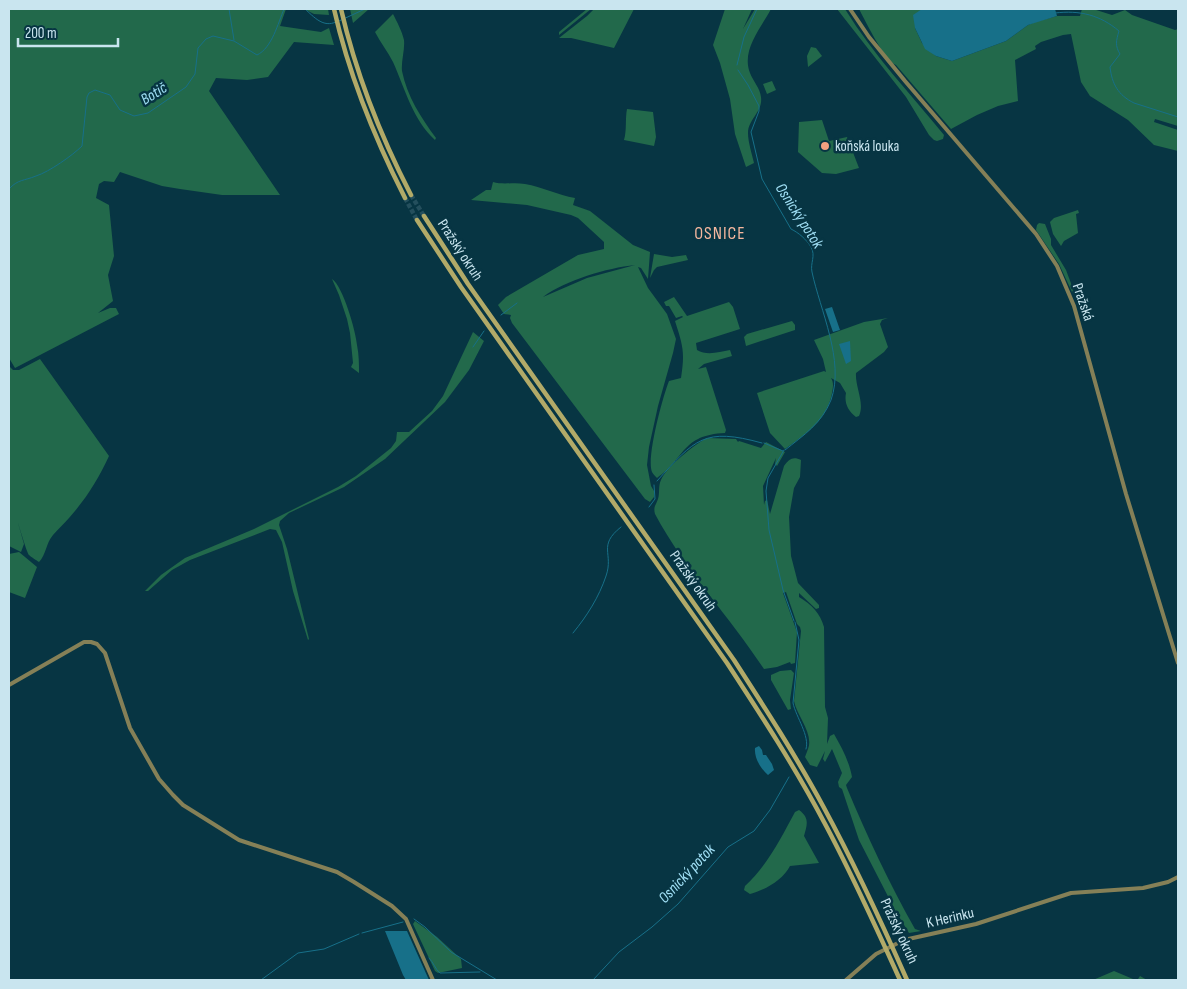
<svg xmlns="http://www.w3.org/2000/svg" width="1187" height="989" font-family="'Sofia Sans Condensed',sans-serif">
<style>
.green{fill:#22694b;fill-rule:evenodd}
.water{fill:#177089}
.lines{fill:none;stroke-linecap:round;stroke-linejoin:round}
.stream{stroke:#177089;stroke-width:1}
.highway-tunnel{stroke:#244f5d;stroke-width:4.5;stroke-dasharray:4.5 2;stroke-linecap:butt}
.secondary{stroke:#858057;stroke-width:4}
.highway{stroke:#b2aa68;stroke-width:4.5}
.poi-dot{fill:#f2a080;stroke:#073543;stroke-width:2}
.labels{text-anchor:middle;dominant-baseline:central;stroke-width:5;stroke-linejoin:round;paint-order:stroke}
.poi-label{font-size:15px;fill:#c9e5ef;stroke:#073543;text-anchor:start}
.street-label{font-size:15px;fill:#c9e5ef;stroke:#073543}
.water-label{font-size:16px;font-style:italic;fill:#a1e0f6;stroke:#073543}
.quarter-label{font-size:18px;letter-spacing:1px;fill:#f6b89f;stroke:#073543}
</style>
<rect width="100%" height="100%" fill="#073543"/>
<path class="green" d="M 9,9 L 286,9 L 280,26 L 321,32 L 329,28 L 334,45 L 294,42 L 268,77 L 247,80 L 216,78 L 209,91 L 280,195 L 222,195 L 180,189 L 162,186 L 120,172 L 114,182 L 104,181 L 99,184 L 96,198 L 109,205 L 114,256 L 108,275 L 113,301 L 98,313 L 110,308 L 116,308 L 119,314 L 15,368 L 9,358 Z
M 304,9 L 328,9 L 329,15 L 314,14 Z
M 350,9 L 369,9 L 353,23 Z
M 587,9 L 591,9 L 559,35 L 559,32 Z
M 594,9 L 634,9 L 614,48 L 571,38 L 559,38 L 587,16 Z
M 725,9 L 752,9 L 743,29 L 755,9 L 771,9 C 761,28 741,50 750,73 C 753,81 760,88 761,97 C 763,112 748,119 748,133 C 748,142 752,154 754,163 L 746,167 L 735,134 L 730,99 L 720,63 L 713,45 Z
M 837,9 L 845,9 C 874,56 910,93 944,135 L 943,139 L 937,141 L 934,140 L 929,135 L 906,97 Z
M 859,9 L 922,9 L 915,28 L 922,43 L 936,56 L 952,61 L 1006,41 L 1028,25 L 1035,22 L 1057,16 L 1080,16 L 1082,9 L 1093,9 L 1112,15 L 1125,10 L 1132,15 L 1175,30 L 1178,29 L 1178,126 L 1155,119 L 1154,122 L 1178,130 L 1178,151 L 1154,145 L 1128,120 L 1090,96 L 1081,82 L 1071,34 L 1063,35 L 1041,42 L 1035,46 L 1036,49 L 1015,60 L 1018,101 L 998,106 L 977,115 L 951,129 L 896,65 C 884,60 866,22 859,9 Z
M 393,14 C 397,22 402,31 404,40 C 405,50 401,61 402,71 C 407,96 421,118 436,138 L 435,140 C 413,120 405,89 393,62 C 388,52 380,42 375,32 Z
M 811,47 L 816,48 L 822,56 L 808,67 L 807,56 Z
M 772,81 L 776,90 L 767,94 L 763,84 Z
M 627,109 L 653,112 L 656,137 L 654,146 L 624,140 C 627,130 625,119 627,109 Z
M 822,120 L 829,141 L 847,137 L 859,168 L 836,174 L 822,173 L 798,152 L 799,122 Z
M 493,182 C 503,185 514,182 525,184 C 542,187 558,195 575,198 L 573,205 L 590,211 L 633,245 L 650,252 L 648,279 L 641,268 L 638,267 L 648,288 L 667,314 L 676,339 L 673,353 L 658,406 L 649,447 L 647,465 L 651,486 L 654,491 L 654,497 L 650,502 L 645,499 L 512,323 L 510,318 L 511,315 L 504,314 L 498,305 L 506,297 L 578,255 L 604,249 L 604,242 L 578,218 L 571,215 L 527,205 L 471,200 L 486,190 L 491,190 ZM 635,265 L 587,278 L 543,297 C 566,280 607,268 635,265 Z
M 1078,210 L 1079,213 L 1076,214 L 1078,233 L 1064,241 L 1061,246 L 1053,234 L 1050,222 L 1054,218 Z
M 1039,223 L 1045,224 L 1051,239 L 1051,245 L 1066,270 L 1075,294 L 1072,292 L 1059,264 L 1036,230 L 1037,225 Z
M 654,254 L 672,257 L 686,255 L 688,260 L 657,267 L 654,270 L 650,278 Z
M 332,279 C 343,286 356,332 357,345 C 359,355 359,364 359,373 L 351,367 L 353,363 L 350,333 L 347,319 L 339,295 Z
M 674,297 L 687,316 L 729,302 L 733,307 L 740,329 L 696,343 L 697,350 C 707,356 719,352 730,350 L 732,356 L 704,364 L 698,369 L 706,367 L 726,430 L 725,433 C 681,435 686,458 657,478 C 655,476 653,474 652,472 C 646,458 663,396 669,381 L 681,378 C 685,352 683,346 675,321 L 683,317 L 682,316 L 676,318 L 669,306 L 666,306 L 664,302 Z
M 888,318 L 882,320 L 880,324 L 888,347 L 884,352 L 856,373 C 855,387 865,403 859,416 L 856,417 C 848,411 844,403 846,393 L 840,383 L 831,378 C 834,383 833,387 832,393 C 827,420 806,434 785,449 L 770,433 L 757,393 L 824,371 L 826,372 L 823,359 L 814,340 L 864,322 Z
M 792,321 L 795,325 L 795,330 L 746,346 L 744,337 L 747,334 Z
M 473,332 L 484,341 L 469,370 L 445,402 L 385,459 L 344,487 L 289,513 L 280,521 L 279,525 L 287,549 L 309,639 L 308,640 L 293,591 L 282,542 L 276,530 L 270,529 L 190,560 L 172,570 L 148,591 L 145,591 L 161,575 L 185,558 L 254,529 L 338,487 L 356,476 L 391,448 L 396,441 L 397,432 L 409,432 L 432,411 L 443,396 Z
M 40,359 L 109,456 C 99,478 86,499 69,518 C 64,524 58,529 53,535 C 46,543 46,555 39,562 C 36,560 31,557 29,555 C 27,553 20,529 18,523 L 24,544 L 21,552 L 9,546 L 9,366 L 13,370 L 19,370 Z
M 707,438 L 736,439 L 738,442 L 739,441 L 761,448 L 766,442 L 785,452 L 777,466 L 775,464 L 776,458 L 763,486 L 764,505 L 765,501 L 767,500 L 770,514 L 784,466 C 789,459 793,456 801,460 L 800,477 L 794,488 L 789,517 L 791,556 L 798,583 L 819,605 L 819,608 L 816,609 L 799,593 L 799,597 C 812,605 820,613 824,627 L 825,707 L 828,718 L 827,744 L 830,736 L 834,734 C 842,748 849,761 852,777 L 846,785 L 847,788 C 867,836 889,883 915,929 L 921,931 L 909,933 L 895,910 L 859,840 L 842,789 L 839,787 L 838,782 L 842,773 L 832,749 L 825,762 L 823,759 L 825,751 L 817,767 L 810,765 L 805,757 C 806,754 807,752 808,749 C 814,734 797,716 794,701 L 801,631 L 800,627 L 797,624 L 786,592 L 783,593 L 797,632 L 795,663 L 791,664 L 790,662 L 777,667 L 764,669 C 729,616 685,570 655,514 C 653,507 656,505 658,499 C 660,493 658,486 661,480 C 666,467 695,444 707,438 Z
M 19,552 L 37,567 L 25,598 L 9,592 L 9,554 Z
M 791,670 L 794,673 L 790,700 L 791,709 L 788,710 L 771,680 L 771,675 L 780,671 Z
M 799,810 C 810,818 807,825 804,836 L 819,863 L 790,866 C 783,880 765,890 750,894 L 744,890 L 745,886 C 767,866 781,838 795,812 Z
M 415,921 L 437,937 L 461,959 L 462,968 L 438,973 L 435,971 L 413,924 Z
M 1114,971 L 1133,979 L 1138,979 L 1140,976 L 1147,980 L 1093,980 Z"/>
<path class="water" d="M 922,9 L 1055,9 L 1057,16 L 1028,25 L 1006,41 L 952,61 L 936,56 L 925,49 L 915,28 L 913,15 Z
M 832,307 L 840,330 L 833,332 L 825,309 Z
M 850,341 L 851,361 L 846,364 L 839,344 Z
M 759,746 L 762,750 L 763,755 L 766,755 L 772,764 L 774,770 L 768,775 C 761,769 754,758 755,748 Z
M 385,931 L 407,931 L 429,980 L 406,980 L 403,975 Z"/>
<g class="lines">
<path class="stream" d="M 229,9 L 234,40
M 305,9 C 314,17 323,28 336,22
M 1055,13 C 1080,10 1100,15 1119,31 C 1116,41 1115,46 1120,54 L 1110,67 C 1112,84 1118,95 1134,103 L 1178,117
M 339,21 L 365,9
M 737,65 L 744,37 L 757,9
M 738,70 L 748,85 L 759,106 L 759,111 L 751,132 L 762,179 L 791,229 C 799,233 806,239 811,247 C 816,256 810,263 812,272 C 820,310 845,361 831,400 C 822,423 804,435 785,450
M 9,189 C 18,179 24,181 36,176 C 49,172 73,155 82,146 L 87,97 L 89,93 L 95,90 L 110,95 L 120,110 L 134,116 L 148,113 L 186,87 L 195,74 L 198,48 L 206,39 L 213,36 L 234,41 L 257,55 C 272,48 278,23 284,9
M 501,315 L 517,303
M 473,347 L 484,331
M 764,443 L 783,451
M 784,450 L 768,478 L 766,491 L 769,530 L 783,590 L 794,621
M 657,481 C 695,439 704,427 762,443
M 649,507 L 655,499 L 654,485
M 795,622 L 799,640 L 793,703 C 796,717 810,736 806,749
M 573,633 C 587,616 599,597 606,576 C 614,553 597,546 621,527
M 414,919 L 425,927 L 451,952 L 497,980
M 362,933 L 403,922
M 429,958 C 434,963 435,969 440,973 L 480,972
M 261,980 L 298,953 L 324,949 L 359,934
M 593,980 L 619,952 L 652,927 L 678,904 L 728,847 L 754,831 L 770,810 L 789,777"/>
<path class="highway-tunnel" d="M 411,195 L 424,216
M 405,198 L 417,220"/>
<path class="secondary" d="M 850,9 L 869,37 L 905,81 L 1036,234 L 1057,266 L 1074,306 L 1126,494 L 1178,663
M 9,685 L 84,642 L 91,642 L 97,644 L 105,653 L 130,728 L 159,779 L 173,795 L 183,805 L 239,840 L 337,872 L 354,882 L 392,906 L 406,919 L 433,980
M 846,980 L 876,954 L 904,940 L 976,924 L 1071,893 L 1143,888 L 1168,882 L 1178,877"/>
<path class="highway" d="M 334,9 C 349,75 374,137 405,198
M 341,9 C 356,74 380,135 411,195
M 424,216 L 468,284 L 734,660 C 765,708 796,756 823,806 C 854,863 881,921 907,980
M 417,220 L 461,287 L 727,663 C 761,715 795,767 824,822 C 852,874 876,927 900,980"/>
</g>
<circle class="poi-dot" cx="825" cy="146" r="5"/>
<g class="labels">
<g class="poi-label">
<text x="835" y="146">koňská louka</text>
</g>
<g class="street-label">
<text transform="translate(460 250) rotate(57)">Pražský okruh</text>
<text transform="translate(1083 302) rotate(71)">Pražská</text>
<text transform="translate(693 581) rotate(55)">Pražský okruh</text>
<text transform="translate(950 918) rotate(-13)">K Herinku</text>
<text transform="translate(899 931) rotate(65)">Pražský okruh</text>
</g>
<g class="water-label">
<text transform="translate(154 94) rotate(-32)">Botič</text>
<text transform="translate(799 216) rotate(57)">Osnický potok</text>
<text transform="translate(687 874) rotate(-47)">Osnický potok</text>
</g>
<g class="quarter-label">
<text x="720" y="233">OSNICE</text>
</g>
</g>
<rect width="1187" height="989" fill="none" stroke="#c9e5ef" stroke-width="20"/>
<path d="M18 38v8h100v-8" fill="none" stroke="#c9e5ef" stroke-width="2.5"/>
<text x="25" y="38" font-size="15" fill="#c9e5ef" stroke="#073543" stroke-width="4" paint-order="stroke">200 m</text>
</svg>
